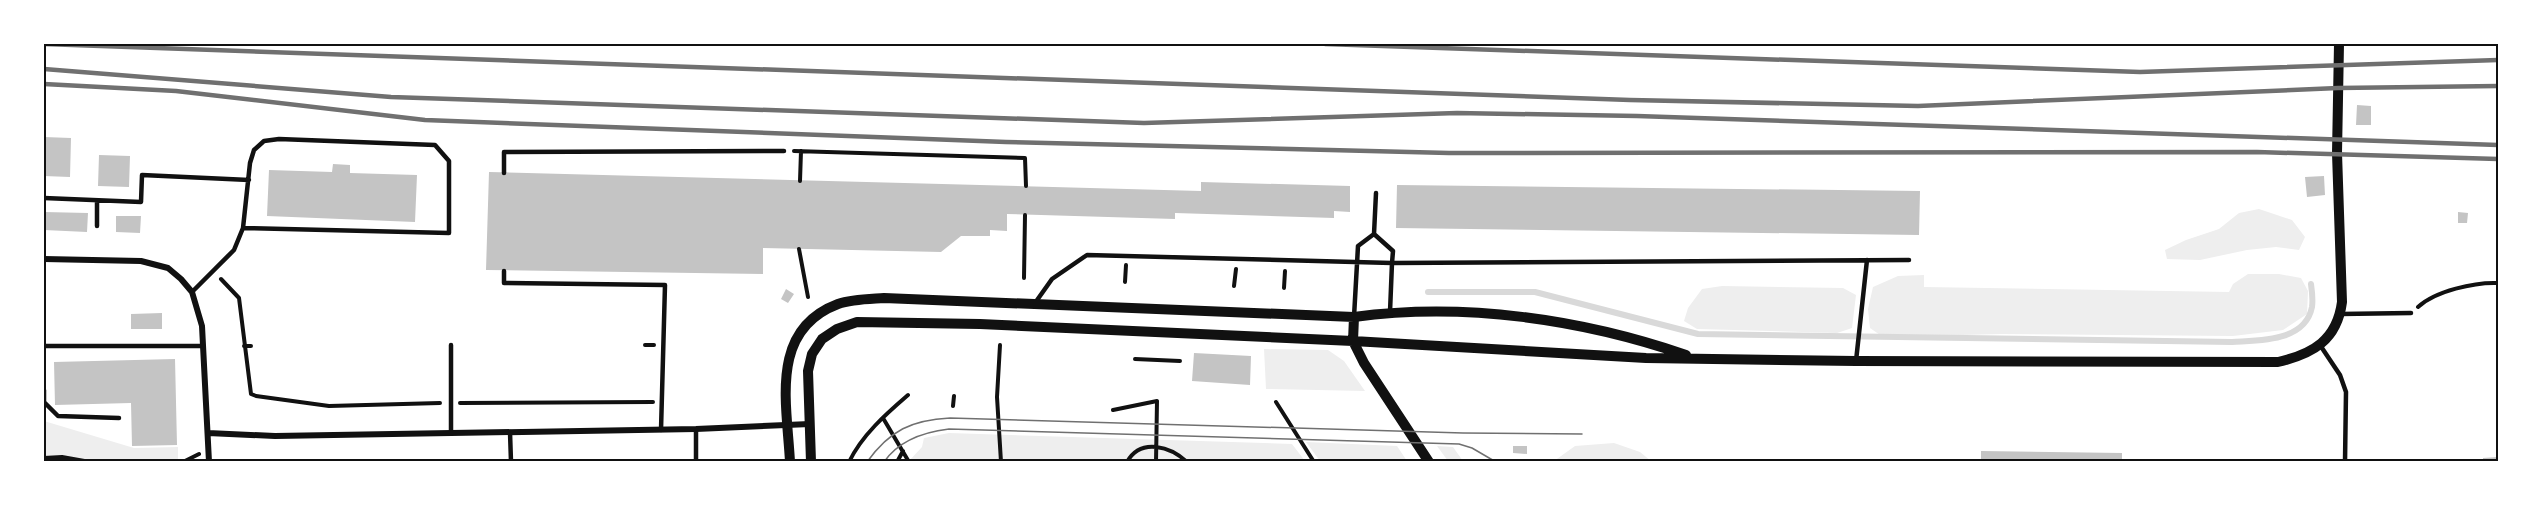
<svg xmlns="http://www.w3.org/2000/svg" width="2542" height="505" font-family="'Source Serif 4',serif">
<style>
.green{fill:#eee}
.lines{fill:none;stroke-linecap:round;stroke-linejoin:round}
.stream{stroke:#d9d9d9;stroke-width:6}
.building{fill:#c4c4c4}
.path{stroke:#111;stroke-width:4}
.service{stroke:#111;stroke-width:4.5}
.minor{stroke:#111;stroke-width:6}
.tertiary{stroke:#111;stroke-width:10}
.tram{stroke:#707070;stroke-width:1.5}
.rail{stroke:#707070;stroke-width:4.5}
.neatline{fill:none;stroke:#111;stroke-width:2}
</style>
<rect width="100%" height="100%" fill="#fff"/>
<path class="green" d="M 2259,209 L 2292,220 L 2305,237 L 2299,250 L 2276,247 L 2247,250 L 2200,260 L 2167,259 L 2165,250 L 2186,240 L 2219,229 L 2239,213 Z
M 2248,274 L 2279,274 L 2301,278 L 2308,291 L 2307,314 L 2283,330 L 2233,336 L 2001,334 L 1883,337 L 1870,328 L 1868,309 L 1873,287 L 1898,276 L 1924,275 L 1924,287 L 2229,292 L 2233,284 Z
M 1722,286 L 1843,288 L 1856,295 L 1852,328 L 1837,333 L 1697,329 L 1684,321 L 1688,308 L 1702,289 Z
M 1264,349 L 1328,350 L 1344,361 L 1365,391 L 1266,389 Z
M 44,421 L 134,448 L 178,447 L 178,460 L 174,462 L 44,461 Z
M 949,433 L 1292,444 L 1305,461 L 908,462 L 922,447 L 924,438 Z
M 1306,442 L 1397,446 L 1407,461 L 1320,461 Z
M 1614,443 L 1640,452 L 1651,461 L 1554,461 L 1575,446 Z
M 1437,446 L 1453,447 L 1463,461 L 1448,461 Z"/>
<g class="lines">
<path class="stream" d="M 1428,292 L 1535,292 L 1698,334 L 2232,342 C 2260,340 2305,342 2312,307 C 2313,300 2312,291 2311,284"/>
</g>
<path class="building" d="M 2357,105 L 2371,106 L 2371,125 L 2356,125 Z
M 44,137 L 71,138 L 70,177 L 44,176 Z
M 99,155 L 130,156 L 129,187 L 98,186 Z
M 333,164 L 350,165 L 350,173 L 417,175 L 415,222 L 267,216 L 269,170 L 332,172 Z
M 489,172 L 1201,191 L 1201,182 L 1350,186 L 1350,212 L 1334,211 L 1334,218 L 1175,213 L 1175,219 L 1007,214 L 1007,231 L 990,230 L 990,236 L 961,236 L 941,252 L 763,248 L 763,274 L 486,270 Z
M 2324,176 L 2325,195 L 2307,197 L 2305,177 Z
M 1397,185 L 1920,191 L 1919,235 L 1396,228 Z
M 44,212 L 88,213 L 87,232 L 44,230 Z
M 2458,212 L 2468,213 L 2467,223 L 2458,223 Z
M 116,216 L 141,216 L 140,233 L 116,232 Z
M 786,289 L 794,294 L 788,303 L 781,299 Z
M 162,313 L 162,329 L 131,329 L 131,314 Z
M 1194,353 L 1251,356 L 1250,385 L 1192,381 Z
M 175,359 L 177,445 L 132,446 L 131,403 L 55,405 L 54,362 Z
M 1513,446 L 1527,446 L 1527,454 L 1513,453 Z
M 1981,451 L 2122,453 L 2122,462 L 1981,462 Z
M 2498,457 L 2498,462 L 2483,462 L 2483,458 Z"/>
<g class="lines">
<path class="path" d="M 794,151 L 1025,158 L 1026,186
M 800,181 L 801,151
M 799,249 L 808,297
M 1024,278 L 1025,215
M 221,279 L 239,298 L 251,394 L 256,396 L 329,406 L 440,403
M 1125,282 L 1126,265
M 1234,286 L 1236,269
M 1284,288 L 1285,271
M 2418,307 C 2435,291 2475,282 2498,283
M 645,345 L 654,345
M 1000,345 L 997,397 L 1001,462
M 244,346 L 251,346
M 1135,359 L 1180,361
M 1276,402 L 1314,462
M 460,403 L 653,402
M 953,406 L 954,396
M 1113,410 L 1157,401 L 1156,462
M 883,418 L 909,462
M 44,458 L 62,457 L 90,462
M 652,461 L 652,462
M 183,462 L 199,454
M 849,462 C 862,435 886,414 908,395
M 897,462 L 903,451
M 1127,462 C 1141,437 1171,447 1187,462"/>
<path class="service" d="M 504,173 L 504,152 L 784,151
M 44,198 L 141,202 L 142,175 L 249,180
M 97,202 L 97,226
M 504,271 L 504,283 L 665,285 L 661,430
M 192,292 L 234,250 L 243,228 L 250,163 L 254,150 L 264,141 L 279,139 L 435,145 L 449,161 L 449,233 L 243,228
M 1035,303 L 1052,279 L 1087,255 L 1392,263 L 1393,251 L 1374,234
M 1390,312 L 1392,263 L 1909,260
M 2340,314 L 2411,313
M 1354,317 L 1358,246 L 1374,234 L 1376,193
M 451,345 L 451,433
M 2320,345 L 2340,375 L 2346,392 L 2345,462
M 44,346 L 203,346
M 1856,361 L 1867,260
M 44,390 L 44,402 L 58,416 L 119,418
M 696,429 L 696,462
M 510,432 L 511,462"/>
<path class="minor" d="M 44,259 L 141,261 L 168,268 L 181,279 L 192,292 L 202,326 L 209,462
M 208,433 L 275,436 L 696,429 L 810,424"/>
<path class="tertiary" d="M 1354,317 L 1353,341 L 1364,363 L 1429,462
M 790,462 C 787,403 769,330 838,304 C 852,299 869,299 884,298 L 1354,317 C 1464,302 1581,319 1686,355
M 811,462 L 808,371 L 812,354 L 822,339 L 837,329 L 857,322 L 980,324 L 1353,341 L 1646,358 L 1856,361 L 2278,362 C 2313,354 2337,340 2342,302 L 2337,153 L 2339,44"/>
<path class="tram" d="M 867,462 C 890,430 912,420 950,418 L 1463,433 L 1582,434
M 884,462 C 899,440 924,432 949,429 L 1459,444 L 1472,448 L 1496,462"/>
<path class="rail" d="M 44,44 L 1630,100 L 1918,106 L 2338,88 L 2498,86
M 1325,44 L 2140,72 L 2498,60
M 44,69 L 391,97 L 1144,123 L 1457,113 L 1637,116 L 2498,145
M 44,84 L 176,91 L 425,120 L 1006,142 L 1449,153 L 2257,152 L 2498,159"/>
</g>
<rect width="2542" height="505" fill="none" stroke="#ffffff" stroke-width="90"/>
<rect x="45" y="45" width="2452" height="415" class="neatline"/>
</svg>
